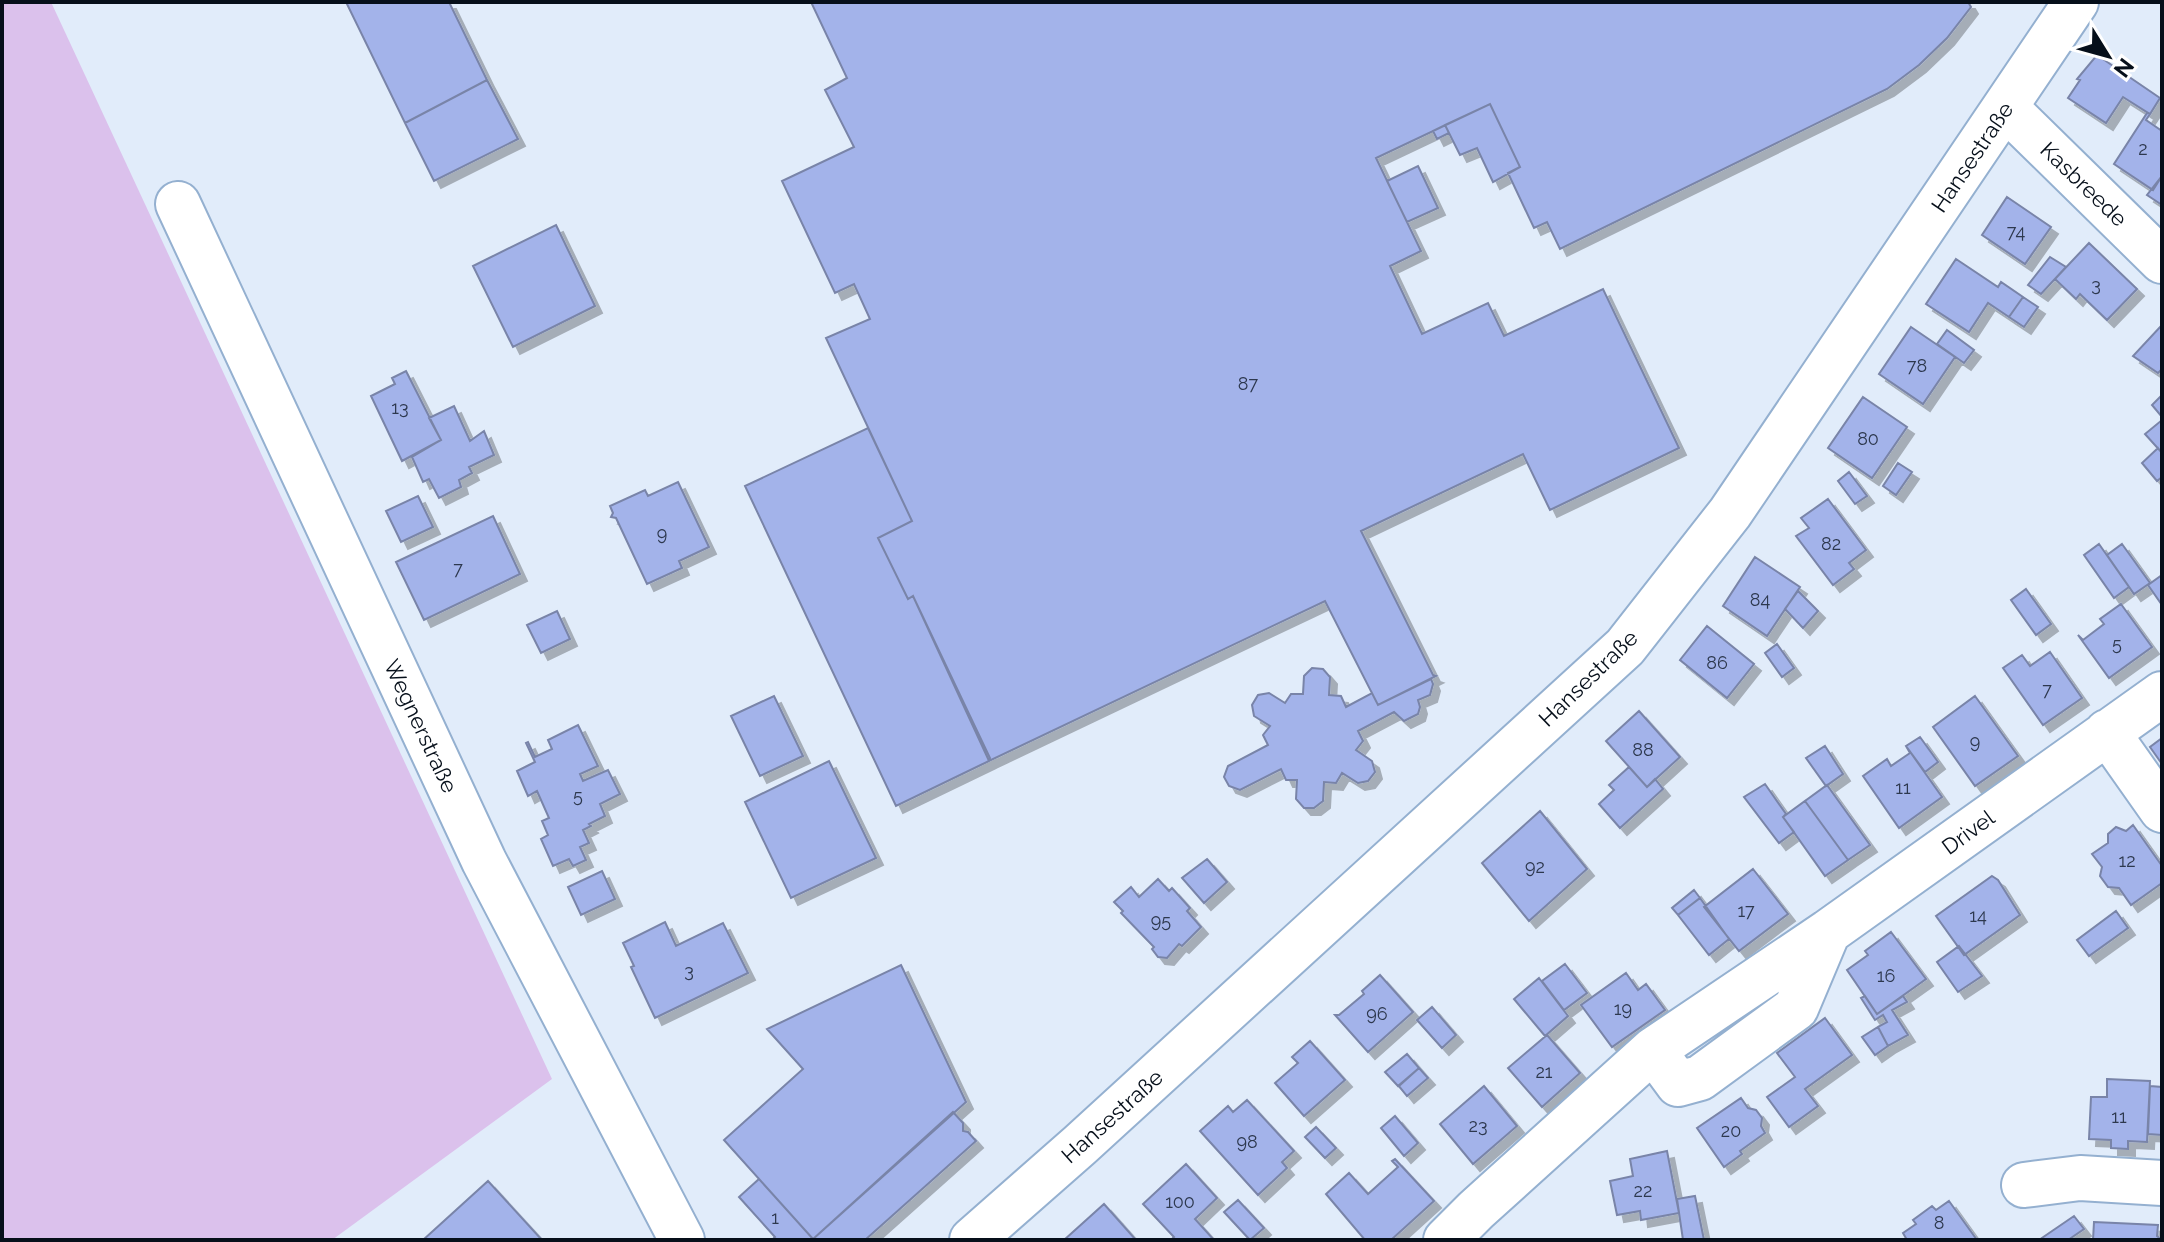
<svg xmlns="http://www.w3.org/2000/svg" width="2164" height="1242" font-family="Raleway,sans-serif">
<style>
.green{fill:#dbc1ec}
.building{fill:#a3b3ea;stroke:#7984a8;stroke-width:2;filter:url(#shadow)}
.lines{fill:none;stroke-linecap:round;stroke-linejoin:round}
.minor-casing{stroke:#94b0d0;stroke-width:48}
.minor{stroke:#fff;stroke-width:44}
.labels{text-anchor:middle;dominant-baseline:central;stroke-width:6;stroke-linejoin:round;paint-order:stroke}
.number-label{font-size:18px;fill:#2d384e}
.street-label{font-size:22px;fill:#060f1a;stroke:#fff}
</style>
<defs>
<filter id="shadow"><feDropShadow dx="7" dy="7" stdDeviation="0" flood-color="#0004"/></filter>
</defs>
<rect width="100%" height="100%" fill="#e1ecfa"/>
<path class="green" d="M 2,2 L 51,2 L 552,1079 L 332,1240 L 2,1240 Z"/>
<path class="building" d="M 346,2 L 449,2 L 487,80 L 405,123 Z
M 811,2 L 1968,2 L 1971,7 L 1947,38 L 1919,65 L 1887,89 L 1560,249 L 1547,222 L 1534,228 L 1508,173 L 1520,167 L 1490,104 L 1376,158 L 1421,251 L 1390,266 L 1422,334 L 1488,303 L 1504,336 L 1603,289 L 1679,448 L 1550,510 L 1523,454 L 1361,531 L 1433,675 L 1436,676 L 1378,705 L 1325,601 L 989,761 L 913,596 L 908,599 L 878,538 L 912,521 L 826,338 L 870,319 L 854,284 L 835,293 L 782,181 L 854,147 L 825,90 L 847,78 Z
M 2097,55 L 2160,98 L 2150,114 L 2123,97 L 2106,123 L 2068,98 L 2080,80 L 2077,79 Z
M 487,80 L 518,139 L 434,181 L 405,123 Z
M 1490,104 L 1520,167 L 1493,182 L 1477,148 L 1460,155 L 1445,125 Z
M 2147,113 L 2150,114 L 2146,120 L 2162,131 L 2162,176 L 2153,190 L 2114,164 Z
M 1445,125 L 1449,133 L 1437,139 L 1433,131 Z
M 1418,166 L 1438,208 L 1407,222 L 1387,181 Z
M 2162,176 L 2162,205 L 2147,195 Z
M 2007,197 L 2051,227 L 2025,264 L 1982,235 Z
M 556,225 L 595,306 L 513,347 L 473,266 Z
M 2089,243 L 2137,289 L 2107,320 L 2080,294 L 2076,299 L 2055,279 Z
M 2050,257 L 2066,267 L 2041,294 L 2028,285 Z
M 1956,259 L 1998,287 L 2001,282 L 2023,297 L 2009,317 L 1988,303 L 1969,332 L 1926,304 Z
M 2023,297 L 2038,307 L 2024,327 L 2009,317 Z
M 2161,326 L 2162,369 L 2158,373 L 2133,356 Z
M 1911,327 L 1955,357 L 1923,404 L 1879,374 Z
M 1947,330 L 1974,350 L 1964,363 L 1937,344 Z
M 406,371 L 441,440 L 402,461 L 371,396 L 395,384 L 392,378 Z
M 2162,395 L 2162,417 L 2152,405 Z
M 1863,397 L 1907,427 L 1872,478 L 1828,448 Z
M 454,406 L 470,441 L 484,431 L 494,455 L 469,467 L 472,473 L 459,480 L 461,487 L 439,498 L 429,479 L 423,482 L 412,457 L 441,440 L 429,418 Z
M 2162,420 L 2162,453 L 2145,434 Z
M 868,428 L 912,521 L 878,538 L 908,599 L 913,596 L 990,758 L 989,761 L 896,806 L 745,486 Z
M 2158,448 L 2162,453 L 2162,477 L 2157,481 L 2142,463 Z
M 1898,463 L 1912,472 L 1896,495 L 1883,486 Z
M 1849,472 L 1867,496 L 1855,504 L 1838,481 Z
M 678,482 L 709,547 L 679,561 L 682,568 L 647,584 L 616,518 L 611,517 L 613,513 L 610,506 L 645,490 L 648,496 Z
M 418,496 L 433,527 L 401,542 L 386,511 Z
M 1828,499 L 1866,550 L 1849,563 L 1854,569 L 1833,585 L 1796,536 L 1809,528 L 1801,518 Z
M 493,516 L 520,574 L 424,620 L 396,562 Z
M 2099,544 L 2129,587 L 2114,598 L 2084,555 Z
M 2122,544 L 2150,583 L 2134,594 L 2107,555 Z
M 1755,557 L 1800,587 L 1767,636 L 1723,606 Z
M 2162,575 L 2162,605 L 2148,585 Z
M 2026,589 L 2051,624 L 2036,635 L 2011,600 Z
M 1798,591 L 1818,611 L 1803,628 L 1785,609 Z
M 2121,604 L 2152,647 L 2109,678 L 2078,635 L 2083,640 L 2104,624 L 2100,619 Z
M 557,611 L 570,639 L 541,653 L 527,625 Z
M 1707,626 L 1754,664 L 1727,698 L 1680,660 Z
M 1777,644 L 1794,668 L 1782,677 L 1765,653 Z
M 2050,652 L 2082,698 L 2043,725 L 2003,668 L 2022,655 L 2030,666 Z
M 1312,668 L 1323,669 L 1330,677 L 1329,695 L 1341,696 L 1346,707 L 1372,693 L 1378,705 L 1431,679 L 1433,684 L 1430,695 L 1418,700 L 1420,707 L 1418,714 L 1404,721 L 1394,712 L 1358,731 L 1363,741 L 1356,750 L 1372,761 L 1375,772 L 1368,781 L 1358,783 L 1342,773 L 1336,783 L 1324,782 L 1323,801 L 1314,808 L 1304,808 L 1296,799 L 1297,780 L 1286,780 L 1281,769 L 1240,790 L 1229,786 L 1224,777 L 1228,766 L 1268,745 L 1263,735 L 1270,726 L 1254,716 L 1252,705 L 1258,695 L 1269,693 L 1285,703 L 1291,694 L 1303,694 L 1304,676 Z
M 774,696 L 803,756 L 760,776 L 731,716 Z
M 1975,696 L 2018,756 L 1975,786 L 1933,727 Z
M 1639,711 L 1680,757 L 1647,787 L 1606,741 Z
M 578,725 L 598,766 L 580,774 L 583,781 L 608,770 L 620,794 L 600,804 L 605,816 L 589,824 L 591,826 L 583,830 L 589,843 L 580,847 L 586,860 L 573,866 L 569,859 L 553,866 L 541,839 L 548,835 L 542,821 L 549,818 L 537,791 L 528,796 L 517,771 L 535,762 L 526,743 L 528,742 L 535,757 L 552,749 L 548,740 Z
M 1920,737 L 1938,762 L 1925,772 L 1906,746 Z
M 2162,738 L 2162,764 L 2150,747 Z
M 1825,746 L 1843,774 L 1826,786 L 1806,758 Z
M 1906,746 L 1942,797 L 1899,828 L 1863,776 L 1887,759 L 1891,766 L 1910,753 Z
M 829,761 L 876,858 L 791,898 L 745,802 Z
M 1629,767 L 1647,787 L 1655,779 L 1663,789 L 1620,828 L 1599,804 L 1614,790 L 1609,785 Z
M 1765,784 L 1786,814 L 1783,817 L 1794,832 L 1779,843 L 1744,797 Z
M 1827,785 L 1870,845 L 1848,860 L 1805,801 Z
M 1805,801 L 1848,860 L 1825,876 L 1783,817 Z
M 1540,811 L 1587,869 L 1529,921 L 1482,863 Z
M 2133,825 L 2162,866 L 2162,883 L 2131,905 L 2119,888 L 2108,887 L 2100,876 L 2102,867 L 2092,854 L 2108,843 L 2108,834 L 2116,827 L 2126,831 Z
M 1207,859 L 1227,882 L 1204,903 L 1182,878 Z
M 1753,869 L 1788,914 L 1739,951 L 1704,907 Z
M 602,871 L 615,899 L 581,915 L 568,887 Z
M 1992,876 L 1998,880 L 2020,915 L 1964,955 L 1936,916 Z
M 1158,879 L 1169,891 L 1172,888 L 1190,908 L 1187,911 L 1201,927 L 1182,946 L 1179,944 L 1167,958 L 1158,957 L 1152,949 L 1154,947 L 1121,913 L 1123,911 L 1114,902 L 1131,887 L 1139,897 Z
M 1694,890 L 1700,898 L 1678,915 L 1672,908 Z
M 1700,898 L 1729,939 L 1709,955 L 1678,915 Z
M 2116,911 L 2128,928 L 2089,956 L 2077,940 Z
M 665,922 L 676,946 L 723,923 L 748,973 L 655,1018 L 631,967 L 634,966 L 623,943 Z
M 1891,932 L 1926,979 L 1877,1014 L 1847,970 L 1868,955 L 1865,951 Z
M 1959,946 L 1982,976 L 1958,992 L 1937,962 Z
M 1565,964 L 1587,993 L 1564,1010 L 1542,981 Z
M 901,965 L 966,1102 L 813,1239 L 724,1140 L 803,1069 L 767,1029 Z
M 1626,973 L 1638,990 L 1646,984 L 1665,1010 L 1612,1047 L 1581,1005 Z
M 1380,975 L 1413,1012 L 1368,1052 L 1335,1015 L 1339,1015 L 1364,994 L 1362,991 Z
M 1539,978 L 1568,1016 L 1545,1036 L 1514,999 Z
M 1865,996 L 1877,1014 L 1903,996 L 1907,1002 L 1892,1010 L 1908,1035 L 1888,1046 L 1878,1027 L 1887,1022 L 1883,1015 L 1875,1020 L 1861,998 Z
M 1432,1007 L 1456,1035 L 1442,1048 L 1417,1020 Z
M 1825,1018 L 1852,1055 L 1805,1089 L 1818,1106 L 1789,1127 L 1767,1097 L 1795,1077 L 1777,1053 Z
M 1878,1027 L 1888,1046 L 1875,1055 L 1862,1037 Z
M 1547,1035 L 1580,1073 L 1542,1107 L 1508,1068 Z
M 1310,1041 L 1345,1080 L 1304,1116 L 1275,1083 L 1298,1063 L 1292,1057 Z
M 1407,1054 L 1419,1068 L 1398,1086 L 1385,1072 Z
M 1419,1068 L 1428,1078 L 1407,1096 L 1399,1086 Z
M 2107,1079 L 2150,1081 L 2147,1142 L 2128,1141 L 2128,1149 L 2111,1148 L 2111,1140 L 2089,1139 L 2091,1097 L 2107,1097 Z
M 1484,1086 L 1517,1126 L 1473,1164 L 1440,1124 Z
M 2150,1086 L 2162,1087 L 2162,1135 L 2148,1134 Z
M 1741,1098 L 1748,1108 L 1756,1110 L 1762,1118 L 1761,1126 L 1765,1133 L 1740,1151 L 1742,1154 L 1724,1167 L 1697,1128 Z
M 1247,1100 L 1294,1151 L 1282,1162 L 1287,1168 L 1258,1195 L 1200,1131 L 1228,1106 L 1233,1112 Z
M 953,1112 L 963,1123 L 963,1131 L 968,1132 L 976,1141 L 865,1240 L 813,1239 Z
M 1395,1116 L 1418,1143 L 1404,1156 L 1381,1128 Z
M 1316,1127 L 1336,1148 L 1325,1158 L 1305,1137 Z
M 1667,1151 L 1679,1213 L 1641,1220 L 1640,1211 L 1617,1215 L 1610,1181 L 1633,1176 L 1630,1159 Z
M 1395,1159 L 1434,1201 L 1391,1240 L 1365,1240 L 1326,1194 L 1349,1173 L 1368,1194 L 1398,1167 L 1392,1161 Z
M 1186,1164 L 1217,1198 L 1195,1219 L 1214,1240 L 1171,1240 L 1174,1237 L 1143,1204 Z
M 759,1179 L 813,1239 L 814,1240 L 772,1240 L 775,1237 L 739,1197 Z
M 488,1181 L 542,1240 L 423,1240 Z
M 1695,1196 L 1704,1240 L 1683,1240 L 1677,1199 Z
M 1238,1200 L 1264,1228 L 1250,1240 L 1224,1212 Z
M 1949,1201 L 1977,1240 L 1907,1240 L 1903,1233 L 1916,1224 L 1913,1220 L 1932,1206 L 1936,1210 Z
M 1104,1204 L 1136,1240 L 1064,1240 Z
M 2074,1216 L 2084,1229 L 2068,1240 L 2039,1240 Z
M 2094,1222 L 2158,1225 L 2157,1236 L 2162,1240 L 2093,1240 Z"/>
<g class="lines">
<g class="minor-casing">
<path id="minor" d="M 2006,108 L 2162,261
M 178,204 L 484,861 L 682,1240
M 2107,732 L 2162,810
M 1653,1050 L 1678,1084 L 1700,1078 L 1796,1008 L 1828,932
M 2024,1185 L 2080,1178 L 2162,1183
M 972,1240 L 1080,1145 L 1625,647 L 1730,513 L 2076,2
M 1446,1240 L 1476,1210 L 1653,1050 L 1828,932 L 2162,694"/>
</g>
<use href="#minor" class="minor"/>
</g>
<g class="labels">
<g class="number-label">
<text x="2143" y="148">2</text>
<text x="2016" y="231">74</text>
<text x="2096" y="284">3</text>
<text x="1917" y="365">78</text>
<text x="1248" y="383">87</text>
<text x="400" y="407">13</text>
<text x="1868" y="438">80</text>
<text x="662" y="533">9</text>
<text x="1831" y="543">82</text>
<text x="458" y="568">7</text>
<text x="1760" y="599">84</text>
<text x="2117" y="643">5</text>
<text x="1717" y="662">86</text>
<text x="2047" y="689">7</text>
<text x="1975" y="741">9</text>
<text x="1643" y="749">88</text>
<text x="1903" y="787">11</text>
<text x="578" y="795">5</text>
<text x="2127" y="860">12</text>
<text x="1535" y="866">92</text>
<text x="1746" y="910">17</text>
<text x="1978" y="915">14</text>
<text x="1161" y="920">95</text>
<text x="689" y="970">3</text>
<text x="1886" y="975">16</text>
<text x="1623" y="1008">19</text>
<text x="1377" y="1013">96</text>
<text x="1544" y="1071">21</text>
<text x="2119" y="1116">11</text>
<text x="1478" y="1125">23</text>
<text x="1731" y="1130">20</text>
<text x="1247" y="1141">98</text>
<text x="1643" y="1190">22</text>
<text x="1180" y="1201">100</text>
<text x="775" y="1217">1</text>
<text x="1939" y="1222">8</text>
</g>
<g class="street-label">
<text transform="translate(1972 157) rotate(-56)">Hansestraße</text>
<text transform="translate(2084 184) rotate(44)">Kasbreede</text>
<text transform="translate(1588 678) rotate(-44)">Hansestraße</text>
<text transform="translate(421 726) rotate(65)">Wegnerstraße</text>
<text transform="translate(1968 832) rotate(-36)">Drivel</text>
<text transform="translate(1112 1116) rotate(-42)">Hansestraße</text>
</g>
</g>
<rect width="2164" height="1242" fill="none" stroke="#060f1a" stroke-width="8"/>
<g transform="translate(2108 56) rotate(127)" stroke="#ffffff" stroke-width="6" paint-order="stroke">
<path d="M0-6L14 30L0 20L-14 30Z" fill="#060f1a"/>
<text y="-12" font-size="22" font-weight="bold" text-anchor="middle" fill="#060f1a">N</text>
</g>
</svg>
